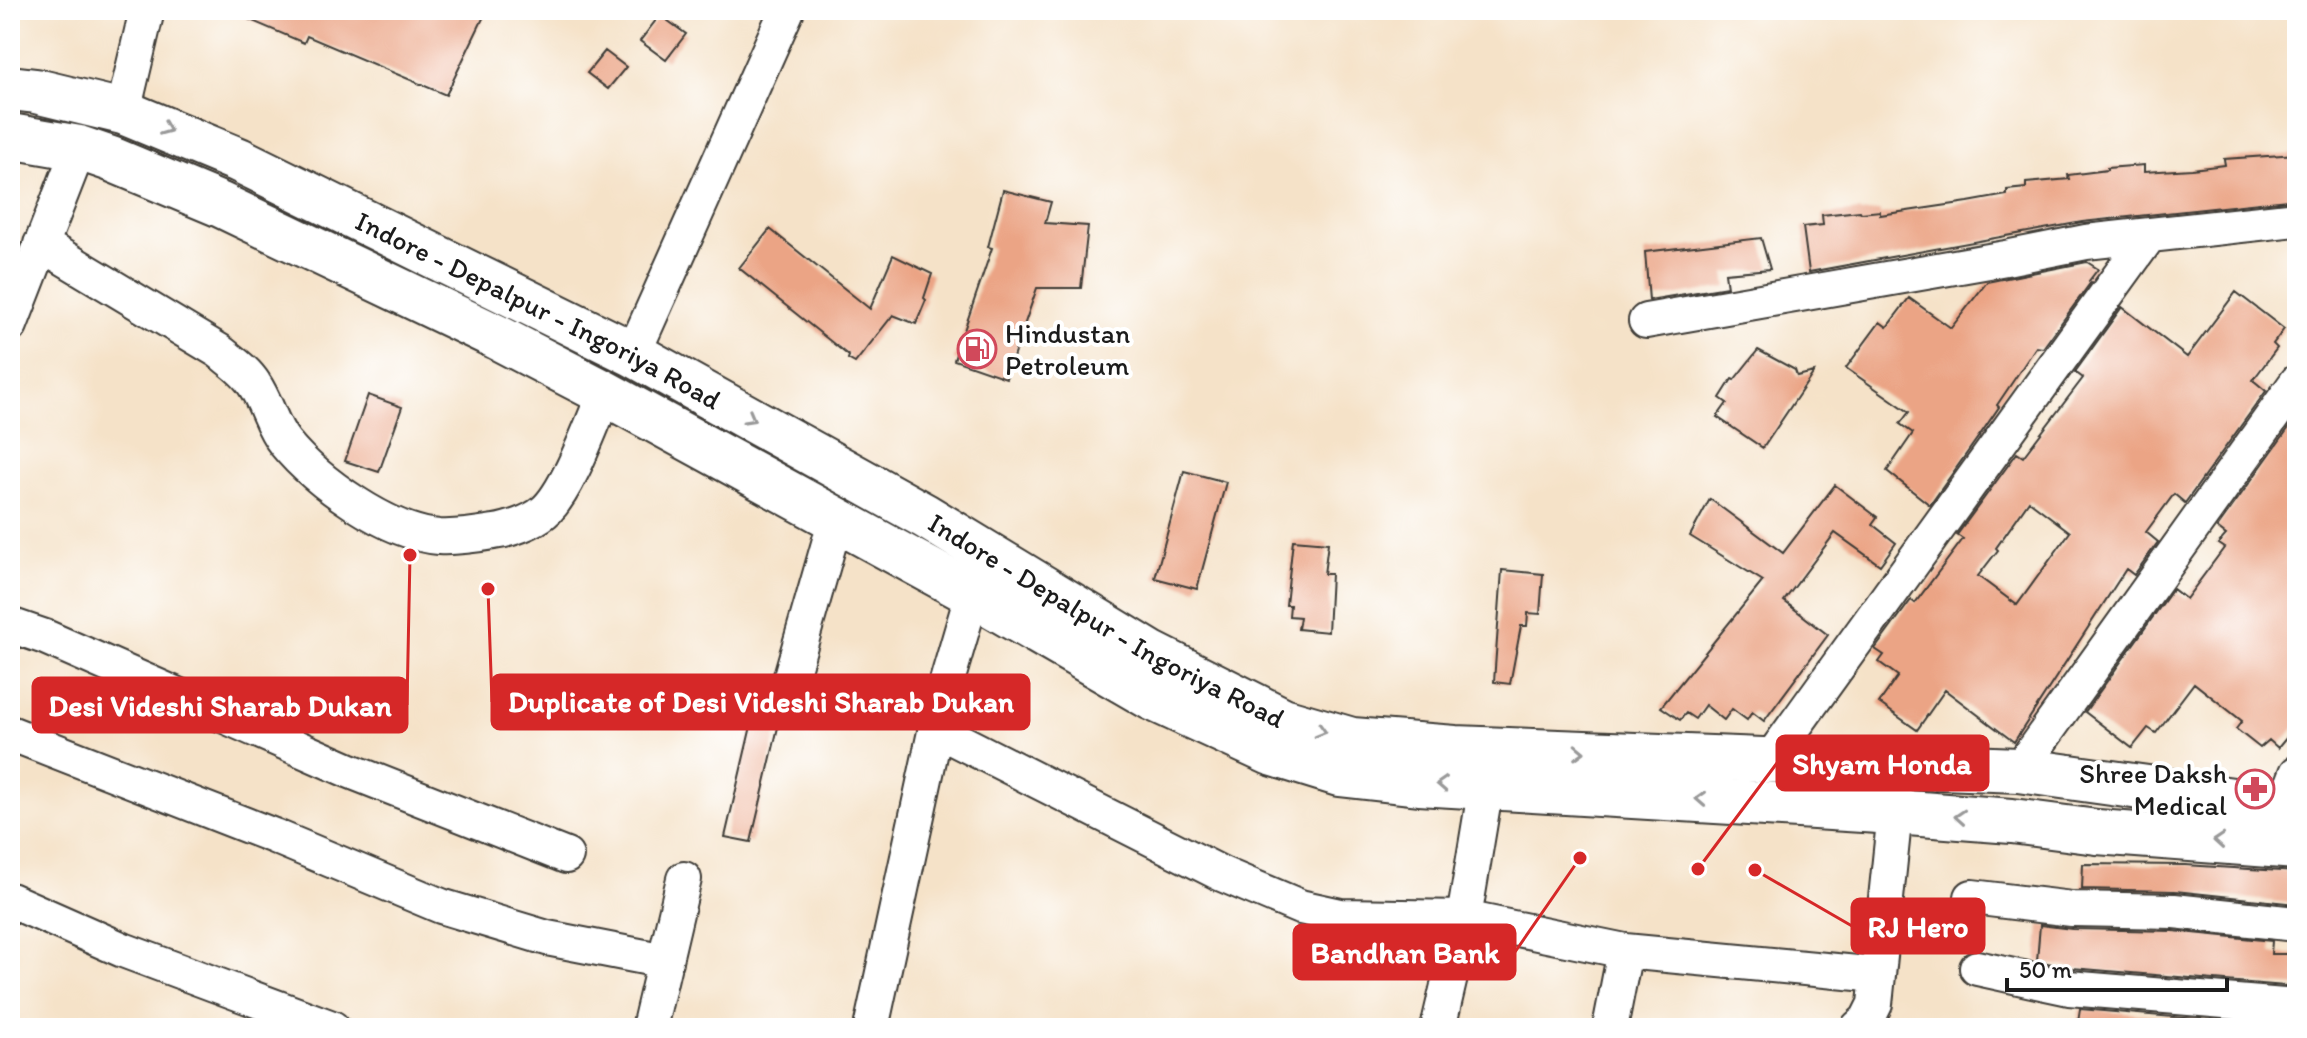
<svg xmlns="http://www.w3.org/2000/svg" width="2307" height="1038" font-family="Itim,sans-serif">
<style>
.building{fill:#eba485;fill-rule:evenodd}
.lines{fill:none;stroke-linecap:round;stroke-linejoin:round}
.minor-casing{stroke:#3d3a36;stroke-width:38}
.primary-casing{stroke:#3d3a36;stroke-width:48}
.minor{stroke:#fff;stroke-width:34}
.primary{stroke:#fff;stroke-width:44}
.oneway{stroke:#999}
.labels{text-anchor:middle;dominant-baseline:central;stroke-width:8;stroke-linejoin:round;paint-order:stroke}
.street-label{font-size:28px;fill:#1c1c1c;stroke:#fff}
.poi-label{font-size:28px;fill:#1c1c1c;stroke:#fff;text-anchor:start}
.leader{fill:none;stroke:#d62828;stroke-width:3}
.callout-dot{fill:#d62828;stroke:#fff;stroke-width:3}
.callout{fill:#d62828;stroke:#d62828;stroke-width:3}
.callout-label{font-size:30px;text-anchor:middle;font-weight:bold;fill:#fff}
</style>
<rect width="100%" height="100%" fill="#fff"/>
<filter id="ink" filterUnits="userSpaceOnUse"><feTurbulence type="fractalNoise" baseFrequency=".0125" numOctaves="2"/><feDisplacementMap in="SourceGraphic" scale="16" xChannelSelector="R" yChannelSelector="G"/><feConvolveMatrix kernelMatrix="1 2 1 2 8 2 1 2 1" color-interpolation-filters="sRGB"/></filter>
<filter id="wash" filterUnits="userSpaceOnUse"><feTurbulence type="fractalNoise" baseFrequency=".006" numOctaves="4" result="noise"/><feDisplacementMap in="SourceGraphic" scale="32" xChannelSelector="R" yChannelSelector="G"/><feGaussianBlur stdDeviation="1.8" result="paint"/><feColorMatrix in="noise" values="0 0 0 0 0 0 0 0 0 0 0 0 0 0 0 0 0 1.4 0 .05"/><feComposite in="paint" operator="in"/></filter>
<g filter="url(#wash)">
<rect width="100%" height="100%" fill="#f5e2c8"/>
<g id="blocks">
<path class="building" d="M 227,10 L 487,10 L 446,95 L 307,36 L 304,43 Z
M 660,15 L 686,34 L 666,60 L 640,41 Z
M 605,51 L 626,67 L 608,89 L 587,73 Z
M 2297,154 L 2297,199 L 2082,222 L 1809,272 L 1803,227 L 1823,225 L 1822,215 L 1860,211 L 1861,213 L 1880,211 L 1880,215 L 1968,202 L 2007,195 L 2007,190 L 2026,188 L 2026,183 L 2069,179 L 2068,175 L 2107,170 L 2107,168 L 2144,165 L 2144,172 L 2192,169 L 2225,165 L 2224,159 Z
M 1003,190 L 1051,202 L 1045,223 L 1088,226 L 1081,288 L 1037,288 L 1006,378 L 954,360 L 992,248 L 988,247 Z
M 770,229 L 870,309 L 893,255 L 932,274 L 924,298 L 926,300 L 916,324 L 893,315 L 855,363 L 848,359 L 849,356 L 739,268 Z
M 1761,238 L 1770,269 L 1725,273 L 1727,287 L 1649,300 L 1645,252 Z
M 2087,262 L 2098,269 L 2089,281 L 2091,282 L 2043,348 L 2036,347 L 1997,405 L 1999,407 L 1984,429 L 1930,505 L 1887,471 L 1913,433 L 1900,424 L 1909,412 L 1846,368 L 1880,322 L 1887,327 L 1909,298 L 1951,328 L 1987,282 Z
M 2236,292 L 2284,329 L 2273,344 L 2277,348 L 2253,380 L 2266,391 L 2185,503 L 2174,494 L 2146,532 L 2158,542 L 2134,575 L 2126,569 L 2014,742 L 1945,690 L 1917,730 L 1879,703 L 1898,676 L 1879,662 L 1884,655 L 1875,649 L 1911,600 L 1915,603 L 1963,539 L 1957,535 L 2017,453 L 2023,457 L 2083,378 L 2075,372 L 2122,307 L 2187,357 ZM 2029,501 L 2070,532 L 2017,605 L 1978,576 L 1998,550 L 1996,548 Z
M 1758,350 L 1795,370 L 1797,376 L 1814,372 L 1763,448 L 1717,417 L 1727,403 L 1720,398 L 1732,379 L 1734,380 Z
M 368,395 L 402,407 L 379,472 L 345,461 Z
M 2293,422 L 2297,426 L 2297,725 L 2278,748 L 2269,740 L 2260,748 L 2236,729 L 2242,721 L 2194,683 L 2156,733 L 2148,728 L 2132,748 L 2085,712 L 2173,589 L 2186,599 L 2224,548 L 2218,544 L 2226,535 L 2217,528 Z
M 1184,471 L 1226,482 L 1197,589 L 1155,578 Z
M 1835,485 L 1877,517 L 1872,524 L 1896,543 L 1880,565 L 1835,533 L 1784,601 L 1828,635 L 1764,721 L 1752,712 L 1747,720 L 1732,709 L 1724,720 L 1705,705 L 1695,719 L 1686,713 L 1680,720 L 1661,707 L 1763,581 L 1690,536 L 1710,499 L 1783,553 Z
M 1293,540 L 1328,543 L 1324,574 L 1331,574 L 1328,632 L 1298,629 L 1300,617 L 1289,616 L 1290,605 L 1286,605 Z
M 1502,570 L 1543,574 L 1540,614 L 1528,613 L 1527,626 L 1521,626 L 1510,684 L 1494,682 Z
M 759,692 L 770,695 L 774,701 L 783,706 L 751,842 L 725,837 Z
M 2083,864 L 2185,865 L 2297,872 L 2297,904 L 2175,891 L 2082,889 Z
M 2040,925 L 2072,929 L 2173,931 L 2272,941 L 2271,954 L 2297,954 L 2297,987 L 2072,968 L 2037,961 Z
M 2080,1009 L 2279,1026 L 2278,1028 L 2077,1028 Z"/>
</g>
</g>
<g filter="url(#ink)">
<use href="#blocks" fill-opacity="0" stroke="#3d3a36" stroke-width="2"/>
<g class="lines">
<g class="minor-casing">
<path id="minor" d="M 123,112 L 147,10
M 41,244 L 219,351 C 231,361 246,371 254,384 C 267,403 271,426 285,443 C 317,482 388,533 439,537 C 457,538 476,535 494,532 C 509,530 532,522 544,512 C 568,492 592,423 605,393
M 1646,321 L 2006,258 L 2086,242 L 2297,219
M 10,325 L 79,148
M 633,354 L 787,10
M 10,625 L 45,637 L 348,770 L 566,856
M 788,687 L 836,519
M 935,729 L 1222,874 L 1300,907 L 1341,916 L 1464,918 L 1625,951 L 1878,975
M 10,733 L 274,836 L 441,906 L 547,938 L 665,961
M 1770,760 L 2148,237
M 2019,770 L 2297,382
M 2284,807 L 2297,773
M 1972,897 L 2072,909 L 2174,911 L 2297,924
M 10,900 L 123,950 L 332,1028
M 1977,968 L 2069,988 L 2297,1007
M 649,1028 L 684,879
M 871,1028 L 943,695 L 979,572
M 1438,1028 L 1464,918 L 1486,786
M 1610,1028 L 1625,951
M 1858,1028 L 1867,1020 L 1875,1004 L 1895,812"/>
</g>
<g class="primary-casing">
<g id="primary">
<path id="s1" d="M 10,88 L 36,91 L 123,112 L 239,160 L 633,354 L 925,516 L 1152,654 L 1283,720 L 1352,740 L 1455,748 L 2019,770 L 2297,809"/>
<path d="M 10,136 L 79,148 L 111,159 L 221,205 L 497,337 L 605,393 L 971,593 L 1152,698 L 1271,753 L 1339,774 L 1419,783 L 1895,812 L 2012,821 L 2097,832 L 2297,847"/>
</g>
</g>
<use href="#minor" class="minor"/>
<use href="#primary" class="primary"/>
</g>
<defs><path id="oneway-chevron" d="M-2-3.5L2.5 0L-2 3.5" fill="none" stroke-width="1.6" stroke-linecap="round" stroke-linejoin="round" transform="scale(2)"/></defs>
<g class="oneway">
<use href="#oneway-chevron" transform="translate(166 129) rotate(22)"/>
<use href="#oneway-chevron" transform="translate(750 418) rotate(29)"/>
<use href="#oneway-chevron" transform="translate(1321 731) rotate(16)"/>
<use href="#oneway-chevron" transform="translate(1579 752) rotate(2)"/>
<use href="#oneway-chevron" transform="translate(1442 784) rotate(-177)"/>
<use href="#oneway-chevron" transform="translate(1701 799) rotate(-177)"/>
<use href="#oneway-chevron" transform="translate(1960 817) rotate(-176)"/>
<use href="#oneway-chevron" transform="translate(2219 841) rotate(-176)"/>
</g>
</g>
<defs>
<g id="fuel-ring" transform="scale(2)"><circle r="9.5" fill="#fff" stroke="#d1495b" stroke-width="1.5"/><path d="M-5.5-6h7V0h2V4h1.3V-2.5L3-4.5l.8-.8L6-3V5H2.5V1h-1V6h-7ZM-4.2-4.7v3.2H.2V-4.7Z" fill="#d1495b"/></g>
<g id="pharmacy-ring" transform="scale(2)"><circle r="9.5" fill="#fff" stroke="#d1495b" stroke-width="1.5"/><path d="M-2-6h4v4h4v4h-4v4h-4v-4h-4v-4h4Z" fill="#d1495b"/></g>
</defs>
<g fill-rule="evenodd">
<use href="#fuel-ring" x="977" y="349"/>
<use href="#pharmacy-ring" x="2255" y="789"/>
</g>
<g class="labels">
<g class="street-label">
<text stroke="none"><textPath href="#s1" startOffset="576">Indore - Depalpur - Ingoriya Road</textPath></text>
<text stroke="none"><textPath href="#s1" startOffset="1224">Indore - Depalpur - Ingoriya Road</textPath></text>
</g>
<g class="poi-label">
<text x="1005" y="333">Hindustan<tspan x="1005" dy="32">Petroleum</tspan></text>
<text x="2227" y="773" text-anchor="end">Shree Daksh<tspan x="2227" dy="32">Medical</tspan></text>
</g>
</g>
<path class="leader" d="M488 589L492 702M410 555L407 705M1698 869L1777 763M1755 870L1852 926M1580 858L1515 952"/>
<g class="callout-dot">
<circle cx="488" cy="589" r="8"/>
<circle cx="410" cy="555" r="8"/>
<circle cx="1698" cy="869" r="8"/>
<circle cx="1755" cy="870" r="8"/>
<circle cx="1580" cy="858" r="8"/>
</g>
<g class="callout">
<rect x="492" y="675" width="537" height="54" rx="8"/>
<rect x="33" y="678" width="374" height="54" rx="8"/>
<rect x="1777" y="736" width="211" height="54" rx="8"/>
<rect x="1852" y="899" width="132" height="54" rx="8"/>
<rect x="1294" y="925" width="221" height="54" rx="8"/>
</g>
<g class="callout-label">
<text x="761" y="712">Duplicate of Desi Videshi Sharab Dukan</text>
<text x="220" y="716">Desi Videshi Sharab Dukan</text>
<text x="1882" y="774">Shyam Honda</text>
<text x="1918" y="937">RJ Hero</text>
<text x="1405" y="963">Bandhan Bank</text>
</g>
<rect width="2307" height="1038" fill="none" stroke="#fff" stroke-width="40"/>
<path d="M2007 978v12h220v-12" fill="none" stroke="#1c1c1c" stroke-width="4"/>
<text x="2019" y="978" font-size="24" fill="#1c1c1c" stroke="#ffffff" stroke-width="6" paint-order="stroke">50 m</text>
</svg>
